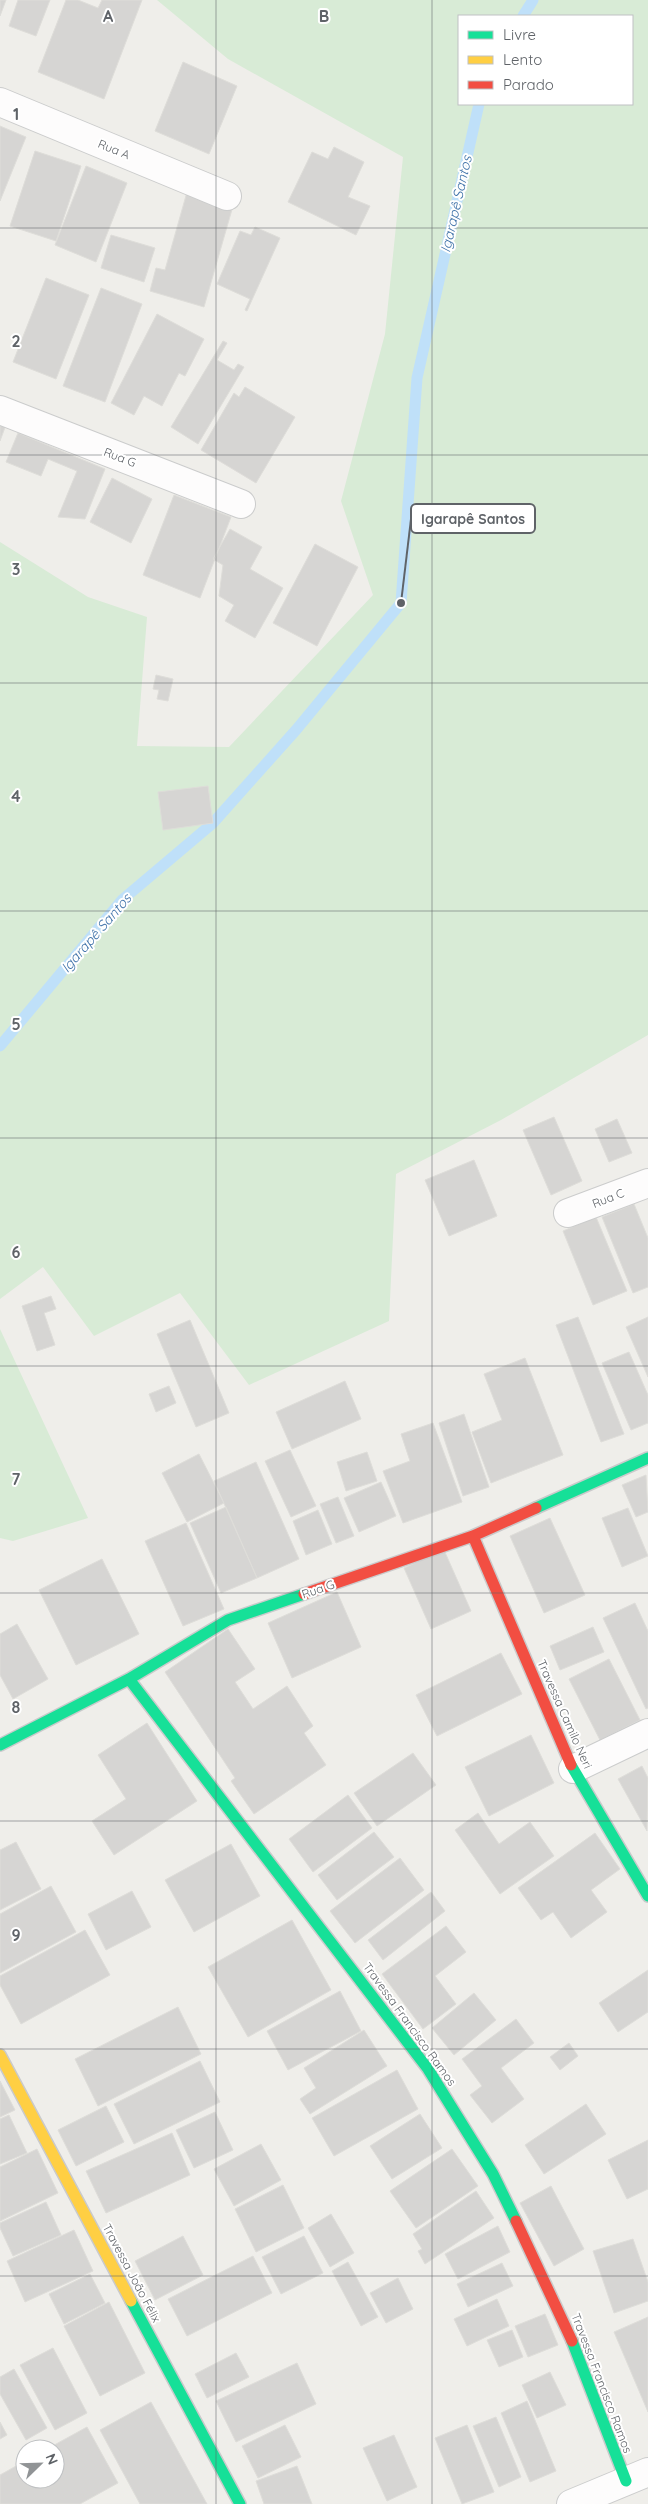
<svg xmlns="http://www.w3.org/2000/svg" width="648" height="2504" font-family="Quicksand,sans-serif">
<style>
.green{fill:#d8ebd6;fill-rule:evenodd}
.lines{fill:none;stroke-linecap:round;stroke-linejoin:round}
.stream{stroke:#bfe0f9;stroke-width:11}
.building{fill:#d6d5d3;stroke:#deddd9}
.street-casing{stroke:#cbcccc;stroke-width:30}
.fast-casing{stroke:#cacacb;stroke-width:14}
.slow-casing{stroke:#cacacb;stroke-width:14}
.jam-casing{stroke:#cacacb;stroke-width:14}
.street{stroke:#fdfcfc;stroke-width:28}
.fast{stroke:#16e098;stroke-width:11}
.slow{stroke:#ffcf43;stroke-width:11}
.jam{stroke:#f24e42;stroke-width:11}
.grid{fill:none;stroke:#5f6368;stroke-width:1;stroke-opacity:0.55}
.labels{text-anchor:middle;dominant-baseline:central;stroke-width:4;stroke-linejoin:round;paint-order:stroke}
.street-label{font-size:12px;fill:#5f6368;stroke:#fff}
.water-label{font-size:14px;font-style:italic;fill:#4174aa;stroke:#fff}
.grid-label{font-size:16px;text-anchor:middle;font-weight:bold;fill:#5f6368;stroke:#fff;stroke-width:4;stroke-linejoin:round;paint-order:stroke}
.leader{fill:none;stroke:#5f6368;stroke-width:2}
.callout-dot{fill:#5f6368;stroke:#fff;stroke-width:2}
.callout{fill:#fff;stroke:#5f6368;stroke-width:2}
.callout-label{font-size:14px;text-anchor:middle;font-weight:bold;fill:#5f6368}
</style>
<rect width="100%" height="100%" fill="#efeeea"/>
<path class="green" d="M 157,0 L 648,0 L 648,1035 L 501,1120 L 396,1174 L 389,1321 L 249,1385 L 180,1293 L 94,1336 L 43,1267 L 0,1299 L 0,542 L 88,597 L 147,617 L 137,746 L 229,747 L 373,595 L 341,501 L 385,334 L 403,157 L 228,59 ZM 459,16 L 632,16 L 632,104 L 459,104 Z
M 0,1329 L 88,1518 L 13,1541 L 0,1538 Z"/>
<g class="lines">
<path class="stream" d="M 523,16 L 533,0
M 0,1046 L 122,900 L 213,823 L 296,730 L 401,603 L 417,378 L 479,104"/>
</g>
<path class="building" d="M 0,0 L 6,0 L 0,16 Z
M 18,0 L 50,0 L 36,36 L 9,26 Z
M 66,0 L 78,0 L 98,8 L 102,0 L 142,0 L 104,99 L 38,72 Z
M 183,62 L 237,86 L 209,154 L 155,131 Z
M 0,126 L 26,137 L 0,201 Z
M 334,147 L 364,162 L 348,197 L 370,206 L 356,235 L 288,202 L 312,152 L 328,159 Z
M 35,151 L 81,166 L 56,241 L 10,226 Z
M 86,166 L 127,183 L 96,262 L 55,245 Z
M 187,192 L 233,206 L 204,307 L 150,291 L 156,268 L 165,270 Z
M 255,227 L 280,238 L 247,311 L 245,310 L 250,299 L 217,284 L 240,231 L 251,235 Z
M 111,235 L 155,248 L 144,282 L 101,268 Z
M 46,278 L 89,295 L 56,379 L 13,362 Z
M 101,288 L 142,304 L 105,402 L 63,386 Z
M 157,314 L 204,339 L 185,376 L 179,373 L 162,406 L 144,396 L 134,415 L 111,403 Z
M 223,341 L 227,343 L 217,360 L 234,370 L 238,364 L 244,367 L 198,444 L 171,427 Z
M 245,387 L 295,417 L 256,483 L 201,450 L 234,393 L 239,397 Z
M 0,419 L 7,422 L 0,441 Z
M 18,433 L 105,469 L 85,519 L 58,517 L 77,471 L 48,459 L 41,476 L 6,462 Z
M 112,478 L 152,499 L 131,543 L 90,522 Z
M 174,495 L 231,517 L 200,598 L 143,575 Z
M 230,529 L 262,547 L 250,569 L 283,588 L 255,638 L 225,621 L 234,605 L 219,596 L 223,565 L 213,559 Z
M 315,544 L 358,567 L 317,646 L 273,623 Z
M 156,675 L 173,679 L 168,701 L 157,699 L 159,690 L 153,689 Z
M 208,786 L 213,823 L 163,830 L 158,792 Z
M 554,1117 L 582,1181 L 551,1195 L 523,1130 Z
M 617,1119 L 632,1153 L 609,1162 L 595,1129 Z
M 474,1160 L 497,1216 L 449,1236 L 425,1180 Z
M 634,1204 L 648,1238 L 648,1287 L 633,1293 L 602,1217 Z
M 596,1217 L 627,1291 L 593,1305 L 563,1231 Z
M 51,1296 L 56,1309 L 44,1313 L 55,1345 L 37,1351 L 22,1306 Z
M 578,1317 L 624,1434 L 601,1442 L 556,1325 Z
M 648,1317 L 648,1377 L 626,1327 Z
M 190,1320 L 229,1413 L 196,1427 L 157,1334 Z
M 629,1352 L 648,1395 L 648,1423 L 631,1430 L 602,1363 Z
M 525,1358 L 563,1455 L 491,1483 L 472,1432 L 502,1420 L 484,1374 Z
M 345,1381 L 361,1419 L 292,1449 L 276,1412 Z
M 169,1386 L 176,1403 L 156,1412 L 149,1394 Z
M 464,1414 L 489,1487 L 463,1496 L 439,1423 Z
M 433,1423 L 462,1502 L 403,1523 L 383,1471 L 410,1461 L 401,1434 Z
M 290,1450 L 316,1506 L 291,1517 L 265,1461 Z
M 367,1452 L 377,1481 L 346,1491 L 337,1462 Z
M 199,1454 L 224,1503 L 187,1522 L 162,1473 Z
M 256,1462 L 299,1559 L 257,1578 L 214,1481 Z
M 646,1475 L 648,1512 L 636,1517 L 622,1485 Z
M 381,1482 L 396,1516 L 359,1532 L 344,1498 Z
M 338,1497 L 354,1536 L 336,1543 L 320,1504 Z
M 226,1507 L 257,1578 L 221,1593 L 190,1523 Z
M 628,1508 L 648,1556 L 622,1567 L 602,1518 Z
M 318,1510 L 332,1544 L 306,1555 L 293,1521 Z
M 550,1518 L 585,1595 L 544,1613 L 510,1536 Z
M 186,1523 L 224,1609 L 183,1626 L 145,1541 Z
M 444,1550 L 471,1611 L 431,1629 L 404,1568 Z
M 102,1559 L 139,1634 L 76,1665 L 39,1590 Z
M 337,1592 L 361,1647 L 292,1678 L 268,1623 Z
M 635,1603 L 648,1631 L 648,1708 L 646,1709 L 603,1618 Z
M 17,1624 L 48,1679 L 13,1699 L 0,1675 L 0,1634 Z
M 593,1627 L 604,1652 L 560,1670 L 550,1646 Z
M 228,1629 L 255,1669 L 235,1682 L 253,1709 L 287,1686 L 313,1726 L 304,1733 L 326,1765 L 254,1814 L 231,1781 L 235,1778 L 165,1672 Z
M 501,1653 L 522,1694 L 437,1736 L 416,1695 Z
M 609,1659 L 640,1720 L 600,1740 L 569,1679 Z
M 147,1723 L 197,1801 L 114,1855 L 92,1821 L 126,1799 L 98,1755 Z
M 531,1735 L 554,1783 L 489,1816 L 465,1767 Z
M 413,1753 L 436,1785 L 377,1826 L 354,1793 Z
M 642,1766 L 648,1778 L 647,1831 L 618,1779 Z
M 348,1795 L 372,1828 L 313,1872 L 289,1839 Z
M 478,1813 L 499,1844 L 530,1822 L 554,1856 L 500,1894 L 455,1830 Z
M 374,1832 L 394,1857 L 337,1900 L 318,1875 Z
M 595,1833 L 620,1869 L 591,1890 L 607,1912 L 571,1938 L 553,1912 L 541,1920 L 518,1888 Z
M 16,1842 L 41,1889 L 0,1910 L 0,1850 Z
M 231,1844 L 260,1896 L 194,1932 L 165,1880 Z
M 400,1858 L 424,1890 L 355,1943 L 330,1911 Z
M 51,1886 L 76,1932 L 0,1973 L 0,1914 Z
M 132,1891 L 151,1927 L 106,1950 L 88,1914 Z
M 431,1892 L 445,1911 L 383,1960 L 368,1940 Z
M 292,1920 L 331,1990 L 248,2037 L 208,1967 Z
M 446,1926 L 466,1952 L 435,1976 L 456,2004 L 423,2029 L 382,1974 Z
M 85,1930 L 110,1975 L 21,2024 L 0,1985 L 0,1976 Z
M 648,1970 L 648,2012 L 618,2032 L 599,2003 Z
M 340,1991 L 361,2031 L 288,2070 L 267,2031 Z
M 474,1993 L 496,2020 L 454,2055 L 432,2028 Z
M 178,2007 L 201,2054 L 98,2106 L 75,2059 Z
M 516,2019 L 534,2043 L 501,2068 L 524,2099 L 492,2123 L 470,2095 L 482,2086 L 462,2059 Z
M 364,2030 L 387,2066 L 310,2114 L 300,2099 L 316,2088 L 304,2068 Z
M 569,2043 L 578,2056 L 560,2070 L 550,2057 Z
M 200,2061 L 220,2102 L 134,2144 L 114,2104 Z
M 397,2070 L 418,2109 L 334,2156 L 312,2118 Z
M 0,2081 L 15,2110 L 0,2117 Z
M 586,2104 L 606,2134 L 544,2174 L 525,2145 Z
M 106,2106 L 124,2142 L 76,2166 L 58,2130 Z
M 215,2112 L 233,2150 L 194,2168 L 176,2130 Z
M 420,2114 L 442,2148 L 392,2179 L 370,2146 Z
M 9,2115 L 27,2153 L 0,2164 L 0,2119 Z
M 172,2133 L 190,2175 L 106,2213 L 86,2171 Z
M 648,2140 L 648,2189 L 627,2199 L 608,2160 Z
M 261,2144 L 281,2180 L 234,2206 L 214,2169 Z
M 37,2149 L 58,2193 L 0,2221 L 0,2167 Z
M 452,2149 L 478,2186 L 416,2228 L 390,2191 Z
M 283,2185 L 304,2228 L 256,2252 L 235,2209 Z
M 551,2186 L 584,2249 L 554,2266 L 520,2203 Z
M 476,2191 L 494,2218 L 425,2264 L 418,2251 L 422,2249 L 413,2234 Z
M 46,2202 L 61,2235 L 13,2256 L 0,2228 L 0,2223 Z
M 331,2214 L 354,2253 L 330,2267 L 308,2228 Z
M 498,2226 L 510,2252 L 458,2279 L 445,2254 Z
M 74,2230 L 93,2271 L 25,2302 L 7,2261 Z
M 183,2236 L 203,2275 L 155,2300 L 135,2261 Z
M 304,2236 L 323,2273 L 281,2294 L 262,2257 Z
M 633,2239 L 648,2282 L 648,2301 L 614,2313 L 593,2251 Z
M 253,2256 L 272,2293 L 187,2336 L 168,2299 Z
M 348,2262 L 378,2317 L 361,2326 L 332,2271 Z
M 502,2263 L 513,2286 L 468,2307 L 457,2284 Z
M 90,2274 L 105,2303 L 64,2324 L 49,2294 Z
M 398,2278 L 413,2309 L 386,2323 L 370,2293 Z
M 497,2299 L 509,2326 L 467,2346 L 454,2319 Z
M 109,2302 L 145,2373 L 100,2396 L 64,2326 Z
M 545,2314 L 558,2345 L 528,2357 L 515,2326 Z
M 648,2317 L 648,2412 L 614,2332 Z
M 512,2330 L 523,2357 L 499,2367 L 487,2340 Z
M 53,2348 L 87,2413 L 55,2430 L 20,2365 Z
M 236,2353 L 249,2377 L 207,2398 L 195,2374 Z
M 297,2363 L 316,2404 L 236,2442 L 216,2401 Z
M 14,2369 L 47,2428 L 26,2440 L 0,2394 L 0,2377 Z
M 550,2372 L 566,2405 L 537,2418 L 522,2385 Z
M 527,2401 L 556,2471 L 530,2482 L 501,2413 Z
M 151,2402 L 207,2504 L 140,2504 L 100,2430 Z
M 496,2417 L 521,2477 L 499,2487 L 473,2426 Z
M 0,2422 L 7,2435 L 0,2439 Z
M 285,2425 L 301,2457 L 258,2478 L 242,2446 Z
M 467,2425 L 494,2492 L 462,2504 L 435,2438 Z
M 87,2427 L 118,2483 L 80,2504 L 0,2504 L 0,2475 L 25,2461 L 25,2479 L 55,2479 L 55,2449 L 47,2449 Z
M 394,2435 L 417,2487 L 387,2501 L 363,2448 Z
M 297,2466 L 312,2504 L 264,2504 L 256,2481 Z"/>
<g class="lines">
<g class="street-casing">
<path id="street" d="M 0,102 L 227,196
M 0,410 L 241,504
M 568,1213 L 648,1183
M 573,1769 L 648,1733
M 571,2504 L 648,2472"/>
</g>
<g class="fast-casing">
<path id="fast" d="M 536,1508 L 648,1458
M 129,1679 L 428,2069 L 493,2174 L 516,2221
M 0,1745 L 129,1679 L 228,1620 L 304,1594
M 571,1765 L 648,1896
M 131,2301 L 240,2504
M 572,2341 L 626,2481"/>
</g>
<g class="slow-casing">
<path id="slow" d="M 0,2055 L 131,2301"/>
</g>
<g class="jam-casing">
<path id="jam" d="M 473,1536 L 571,1765
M 304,1594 L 473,1536 L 536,1508
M 516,2221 L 572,2341"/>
</g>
<use href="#street" class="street"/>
<use href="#fast" class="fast"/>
<use href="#slow" class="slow"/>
<use href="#jam" class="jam"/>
</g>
<path class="grid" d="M 216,0 L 216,2504M 432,0 L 432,2504M 0,228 L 648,228M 0,455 L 648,455M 0,683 L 648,683M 0,911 L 648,911M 0,1138 L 648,1138M 0,1366 L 648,1366M 0,1593 L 648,1593M 0,1821 L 648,1821M 0,2049 L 648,2049M 0,2276 L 648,2276"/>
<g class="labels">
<g class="street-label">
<text transform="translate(114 149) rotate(22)">Rua A</text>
<text transform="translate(120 457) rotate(21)">Rua G</text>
<text transform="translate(608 1198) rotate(-21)">Rua C</text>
<text transform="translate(318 1589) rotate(-19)">Rua G</text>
<text transform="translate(565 1714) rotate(66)">Travessa Camilo Neri</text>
<text transform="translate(410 2024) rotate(54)">Travessa Francisco Ramos</text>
<text transform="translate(132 2273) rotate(62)">Travessa João Félix</text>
<text transform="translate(602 2383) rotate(69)">Travessa Francisco Ramos</text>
</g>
<g class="water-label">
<text transform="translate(456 204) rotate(-77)">Igarapê Santos</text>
<text transform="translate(96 933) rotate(-49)">Igarapê Santos</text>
</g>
</g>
<g class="grid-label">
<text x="108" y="22">A</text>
<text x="324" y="22">B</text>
<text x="16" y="120">1</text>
<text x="16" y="347">2</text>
<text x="16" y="575">3</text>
<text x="16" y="802">4</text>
<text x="16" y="1030">5</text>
<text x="16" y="1258">6</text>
<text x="16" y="1485">7</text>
<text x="16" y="1713">8</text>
<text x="16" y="1941">9</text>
</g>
<path class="leader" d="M401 603L411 519"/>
<circle class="callout-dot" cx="401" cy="603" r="5"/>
<rect class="callout" x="411" y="504" width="124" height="29" rx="5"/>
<g class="callout-label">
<text x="473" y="524">Igarapê Santos</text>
</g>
<rect x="458" y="15" width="175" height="90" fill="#ffffff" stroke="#bfc1c3"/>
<rect x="468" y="31" width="25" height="8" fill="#16e098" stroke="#bfc1c3"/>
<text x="503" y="40" font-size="15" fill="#5f6368">Livre</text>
<rect x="468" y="56" width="25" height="8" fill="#ffcf43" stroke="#bfc1c3"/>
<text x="503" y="65" font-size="15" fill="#5f6368">Lento</text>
<rect x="468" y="81" width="25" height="8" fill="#f24e42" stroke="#bfc1c3"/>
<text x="503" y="90" font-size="15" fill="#5f6368">Parado</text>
<g transform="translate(40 2464) rotate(67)"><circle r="24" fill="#ffffff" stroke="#bfc1c3"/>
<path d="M0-4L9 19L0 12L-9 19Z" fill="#919496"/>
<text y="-8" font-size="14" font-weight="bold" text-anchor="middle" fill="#5f6368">N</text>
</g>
</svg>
